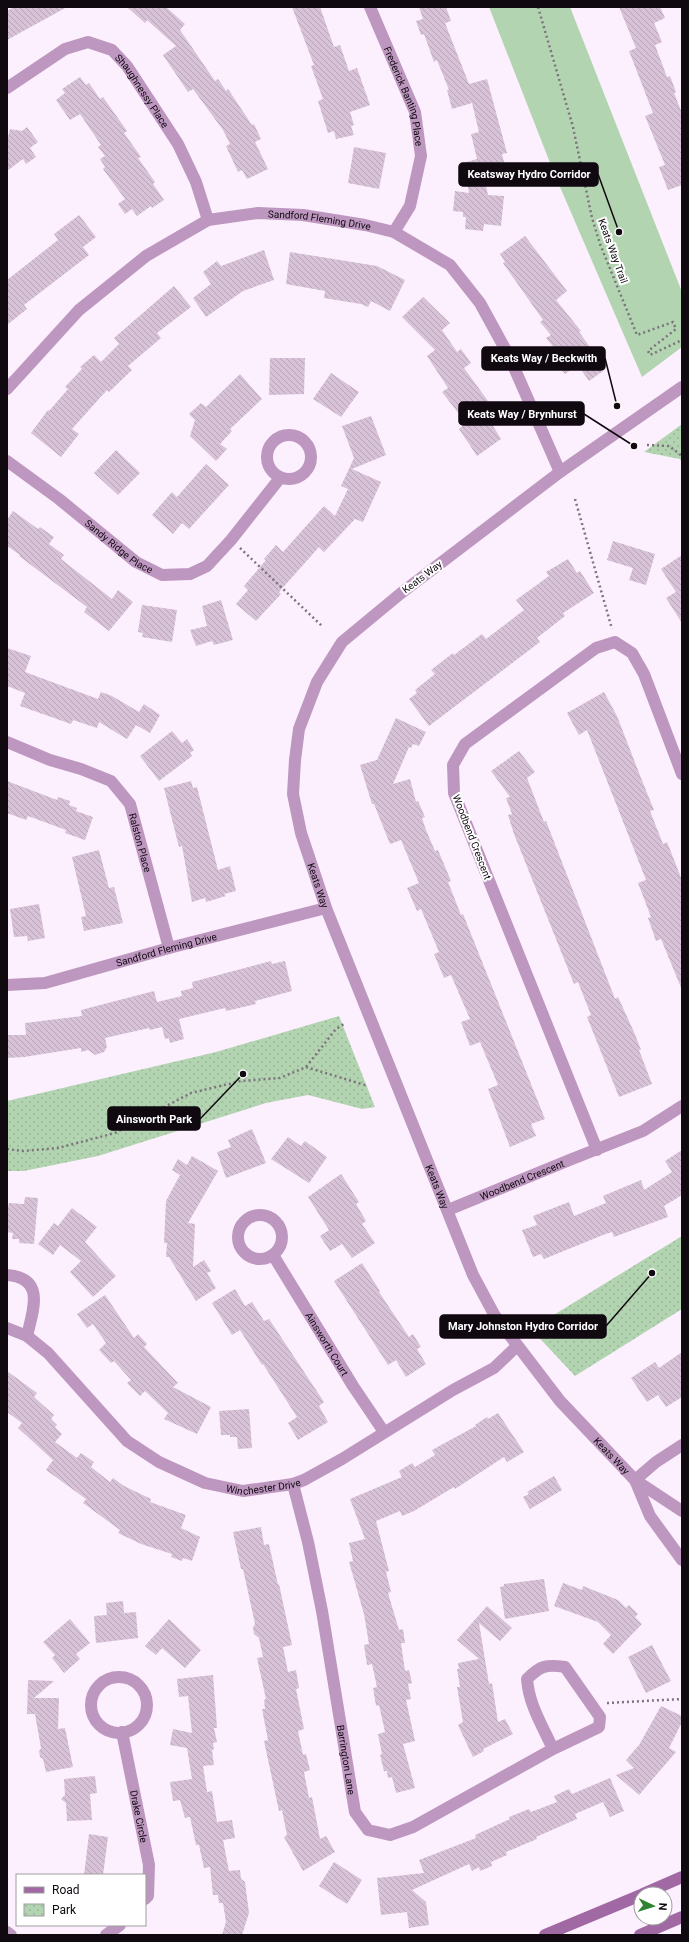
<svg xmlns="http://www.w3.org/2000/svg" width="689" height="1942" font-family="Roboto,sans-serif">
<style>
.green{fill:#b3d4b1}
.park{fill:url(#park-dots)}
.building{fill:url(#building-back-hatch)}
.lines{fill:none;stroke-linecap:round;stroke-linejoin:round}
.path{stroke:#7d737d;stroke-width:2.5;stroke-dasharray:2 3;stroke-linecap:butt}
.minor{stroke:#bd97bf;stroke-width:12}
.tertiary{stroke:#bd97bf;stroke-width:12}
.secondary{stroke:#a069a4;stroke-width:12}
.labels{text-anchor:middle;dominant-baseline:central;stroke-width:4;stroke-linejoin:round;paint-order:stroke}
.street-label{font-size:10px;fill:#100910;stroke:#fff}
.leader{fill:none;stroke:#100910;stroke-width:1.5}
.callout-dot{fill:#100910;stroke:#fff;stroke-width:1.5}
.callout{fill:#100910;stroke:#100910;stroke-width:1.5}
.callout-label{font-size:11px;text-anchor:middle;font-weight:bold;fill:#fff}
</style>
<defs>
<pattern id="park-dots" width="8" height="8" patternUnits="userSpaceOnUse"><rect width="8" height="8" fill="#b3d4b1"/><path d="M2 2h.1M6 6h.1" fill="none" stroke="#99b597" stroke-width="1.8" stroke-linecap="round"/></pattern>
<pattern id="building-back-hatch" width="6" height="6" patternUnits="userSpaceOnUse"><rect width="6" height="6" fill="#d7c2d8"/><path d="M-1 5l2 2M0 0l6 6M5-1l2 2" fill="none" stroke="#b8a5b8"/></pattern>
</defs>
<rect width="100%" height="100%" fill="#fdf0fe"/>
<path class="green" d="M 489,7 L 570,7 L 682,292 L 682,347 L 642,377 L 554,173 Z"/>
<path class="park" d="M 682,424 L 682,463 L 680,459 L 644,452 Z
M 339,1016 L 375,1107 L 362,1109 L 308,1095 L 266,1103 L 98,1156 L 24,1171 L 7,1171 L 7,1101 L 216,1052 Z
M 682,1236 L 682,1309 L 575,1376 L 531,1329 Z"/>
<path class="building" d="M 14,7 L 67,7 L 7,40 L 7,11 Z
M 127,7 L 166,7 L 185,24 L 180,30 L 215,81 L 218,79 L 226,91 L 228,89 L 252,125 L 254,124 L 261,139 L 255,142 L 268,169 L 247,179 L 242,170 L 238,172 L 226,146 L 230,144 L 223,130 L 193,89 L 188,92 L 163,55 L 176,46 L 147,20 L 145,23 Z
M 292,7 L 320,7 L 334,47 L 340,45 L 349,71 L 357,68 L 370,105 L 350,112 L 354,125 L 351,126 L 354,135 L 336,139 L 334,131 L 328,133 L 318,101 L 323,99 L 311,66 L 314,65 Z
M 419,7 L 446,7 L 451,21 L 445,23 L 469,84 L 487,79 L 507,153 L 502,154 L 504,162 L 482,168 L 488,195 L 504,196 L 501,226 L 484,224 L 483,231 L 465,229 L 466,217 L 463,217 L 463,212 L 453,211 L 455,191 L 469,193 L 463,163 L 477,159 L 471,134 L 479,132 L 472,103 L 452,109 L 447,90 L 449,90 L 437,60 L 434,62 L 424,34 L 421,35 L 416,21 L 423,19 Z
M 619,7 L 660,7 L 665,18 L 654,23 L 662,42 L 655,45 L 667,77 L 670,76 L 676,92 L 674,93 L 682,113 L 682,185 L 668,190 L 659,167 L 665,165 L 645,116 L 653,113 L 629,51 L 636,48 Z
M 80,77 L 86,85 L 89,83 L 100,99 L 103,97 L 127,131 L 124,133 L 141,157 L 138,158 L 155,182 L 153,184 L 164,200 L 152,208 L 151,206 L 137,216 L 132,209 L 125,214 L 118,204 L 125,199 L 103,169 L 105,167 L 100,159 L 105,156 L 98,147 L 101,145 L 80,114 L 70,120 L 56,100 L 65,93 L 62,89 Z
M 27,127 L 38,142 L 30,148 L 36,157 L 26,164 L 23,159 L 7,171 L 7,141 L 10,129 L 22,131 Z
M 354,147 L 386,153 L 379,189 L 348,183 Z
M 79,215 L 96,237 L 83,247 L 89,255 L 24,305 L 27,309 L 7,325 L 7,280 L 58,240 L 54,234 Z
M 525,236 L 567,291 L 556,300 L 581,331 L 579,332 L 606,369 L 589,381 L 578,365 L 565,374 L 555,361 L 561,356 L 546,338 L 551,335 L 540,322 L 543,320 L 503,263 L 505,262 L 500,254 Z
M 264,250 L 274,280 L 243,291 L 206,317 L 193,298 L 211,284 L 203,272 L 217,261 L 221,266 Z
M 290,252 L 377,266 L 405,280 L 390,311 L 371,301 L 368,307 L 361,304 L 324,298 L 325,291 L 286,284 Z
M 174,286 L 191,307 L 157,333 L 161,338 L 128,366 L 132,370 L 109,392 L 107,390 L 72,429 L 79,434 L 61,457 L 31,433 L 48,410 L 49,411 L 68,389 L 65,387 L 82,369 L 80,367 L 94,355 L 101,362 L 119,344 L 114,338 Z
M 423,297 L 450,323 L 442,330 L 457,352 L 461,349 L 471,363 L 464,368 L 488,401 L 483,404 L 496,423 L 493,426 L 501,439 L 477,456 L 459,429 L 466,423 L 442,392 L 448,388 L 427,356 L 435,350 L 402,317 Z
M 270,358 L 305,358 L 304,394 L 269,395 Z
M 331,373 L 359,392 L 341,417 L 313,399 Z
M 240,374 L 262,399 L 230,429 L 232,431 L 220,444 L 227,449 L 216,461 L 190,436 L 195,420 L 189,414 L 201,403 L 206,407 Z
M 371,416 L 386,455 L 352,469 L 381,482 L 363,522 L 355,519 L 324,552 L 319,547 L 279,592 L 281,594 L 256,621 L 236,604 L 248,590 L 244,586 L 266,560 L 264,559 L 276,545 L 283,552 L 324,506 L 335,516 L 348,489 L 341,486 L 354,458 L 342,426 Z
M 116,450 L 140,473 L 118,495 L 94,473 Z
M 206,464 L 229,485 L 189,529 L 182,523 L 173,534 L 152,515 L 172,492 L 177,497 Z
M 13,511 L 38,529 L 40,527 L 54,537 L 49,544 L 64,555 L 61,559 L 112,599 L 118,590 L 133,602 L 109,631 L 84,612 L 87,607 L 19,556 L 20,555 L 7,546 L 7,520 Z
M 613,541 L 655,554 L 646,585 L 629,580 L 633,568 L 607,560 Z
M 682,555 L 682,623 L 666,598 L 676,592 L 661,569 Z
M 568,559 L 577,573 L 580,571 L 594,593 L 563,613 L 565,616 L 537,638 L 540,642 L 429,726 L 409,699 L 417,693 L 415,690 L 435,674 L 431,670 L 453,653 L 454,655 L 482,634 L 486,639 L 524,610 L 516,600 L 549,576 L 546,572 Z
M 221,600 L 233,640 L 214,645 L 212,641 L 196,646 L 190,630 L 207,626 L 202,606 Z
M 142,605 L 177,610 L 172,642 L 142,637 L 143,633 L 138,632 Z
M 7,648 L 31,656 L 25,672 L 98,699 L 101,692 L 112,696 L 139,712 L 144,704 L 160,715 L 150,733 L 136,725 L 127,739 L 99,722 L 97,728 L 73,720 L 71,724 L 20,706 L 25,693 L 7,686 Z
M 604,692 L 617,716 L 641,778 L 654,810 L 650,811 L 663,844 L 667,842 L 682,880 L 682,990 L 661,939 L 656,941 L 648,918 L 651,917 L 638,883 L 646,880 L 587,730 L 579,735 L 567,713 Z
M 396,718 L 426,732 L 419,746 L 413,744 L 411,748 L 409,747 L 393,784 L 410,779 L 416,802 L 418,801 L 425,817 L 422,818 L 426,830 L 435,851 L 438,850 L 451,881 L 448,882 L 461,915 L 463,914 L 545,1119 L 531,1124 L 536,1136 L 510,1147 L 488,1089 L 498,1085 L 480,1042 L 470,1046 L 461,1022 L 470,1019 L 451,975 L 444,978 L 434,954 L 439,952 L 421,909 L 417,911 L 407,888 L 419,883 L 401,840 L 390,844 L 374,804 L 372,804 L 360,765 L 377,760 Z
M 172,731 L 182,743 L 187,739 L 194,750 L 190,753 L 192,756 L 159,781 L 140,756 Z
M 519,751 L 535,772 L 527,778 L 544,822 L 546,821 L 612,991 L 615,999 L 618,997 L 634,1032 L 641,1050 L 639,1050 L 652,1084 L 619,1097 L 587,1017 L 591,1015 L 578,982 L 574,984 L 514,834 L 508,815 L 512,814 L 506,798 L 510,797 L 491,771 Z
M 7,781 L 57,800 L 58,797 L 70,801 L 69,805 L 77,808 L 76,811 L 93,817 L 85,840 L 65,833 L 66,830 L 28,816 L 26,820 L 7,813 Z
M 191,781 L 193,788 L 197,787 L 218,870 L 230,866 L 236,891 L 224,894 L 226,896 L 206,902 L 205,898 L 192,902 L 182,846 L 179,847 L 164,788 Z
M 99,850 L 109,888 L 114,887 L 123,923 L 84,931 L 81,917 L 86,916 L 72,857 Z
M 39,904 L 45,938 L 28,941 L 27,936 L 14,937 L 10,909 Z
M 271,961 L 272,964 L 285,961 L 292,991 L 255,1001 L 256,1004 L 226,1011 L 225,1008 L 179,1019 L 184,1039 L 170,1043 L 169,1038 L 165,1039 L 162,1027 L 150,1030 L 149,1028 L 105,1038 L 107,1047 L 104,1052 L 95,1055 L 88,1050 L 81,1052 L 81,1048 L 24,1057 L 7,1058 L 7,1035 L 26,1035 L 25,1023 L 82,1016 L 81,1010 L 154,991 L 157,1002 L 182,996 L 181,991 L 193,988 L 192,982 Z
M 252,1129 L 266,1163 L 226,1178 L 217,1152 L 231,1147 L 228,1140 Z
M 288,1137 L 301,1146 L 305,1141 L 327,1157 L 309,1183 L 271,1159 Z
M 682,1150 L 682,1195 L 664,1206 L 668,1217 L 614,1237 L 612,1232 L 603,1235 L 544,1259 L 541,1254 L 533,1257 L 522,1230 L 537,1225 L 533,1216 L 569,1202 L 574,1216 L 606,1203 L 603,1196 L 641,1180 L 644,1190 L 672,1172 L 665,1161 Z
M 192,1156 L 218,1171 L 188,1223 L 195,1224 L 193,1267 L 204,1260 L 211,1271 L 207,1273 L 216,1288 L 196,1301 L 169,1257 L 166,1257 L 167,1243 L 164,1243 L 166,1201 L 180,1175 L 172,1170 L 178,1159 L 187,1165 Z
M 341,1174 L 359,1202 L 356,1204 L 366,1221 L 362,1224 L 375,1243 L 352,1258 L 342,1244 L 330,1251 L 320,1236 L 329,1230 L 308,1197 Z
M 25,1197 L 38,1198 L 34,1244 L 19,1243 L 19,1239 L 12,1239 L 13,1233 L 7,1232 L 7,1211 L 9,1203 L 24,1204 Z
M 72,1208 L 97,1227 L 85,1242 L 116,1276 L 93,1297 L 70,1272 L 81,1261 L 60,1245 L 53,1255 L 38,1244 L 54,1223 L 58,1226 Z
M 362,1263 L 380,1291 L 379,1292 L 409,1337 L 413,1334 L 421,1347 L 417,1349 L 426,1364 L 406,1377 L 396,1360 L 388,1365 L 334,1281 Z
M 235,1289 L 245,1306 L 252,1302 L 264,1321 L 269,1319 L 324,1402 L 319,1406 L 328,1422 L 298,1440 L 288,1423 L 297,1417 L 263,1364 L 262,1365 L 240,1330 L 232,1335 L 212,1303 Z
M 105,1295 L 134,1338 L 138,1334 L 147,1344 L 144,1347 L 178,1383 L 173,1387 L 211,1407 L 197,1434 L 164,1419 L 168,1413 L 145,1391 L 140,1396 L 127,1383 L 131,1380 L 114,1361 L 111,1363 L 99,1350 L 106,1343 L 93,1324 L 87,1328 L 77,1314 Z
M 682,1352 L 682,1397 L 666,1407 L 658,1395 L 647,1402 L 631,1378 L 655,1362 L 659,1368 Z
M 7,1371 L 37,1393 L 34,1397 L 54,1415 L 51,1419 L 57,1425 L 55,1427 L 62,1434 L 55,1442 L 77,1458 L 81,1453 L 94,1462 L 91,1467 L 110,1482 L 113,1478 L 124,1486 L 151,1499 L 150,1502 L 186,1515 L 181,1528 L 200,1537 L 192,1561 L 183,1558 L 182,1561 L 171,1557 L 172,1554 L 141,1544 L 118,1533 L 120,1530 L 83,1503 L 86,1499 L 46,1470 L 53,1460 L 18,1428 L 22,1423 L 7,1412 Z
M 249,1409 L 252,1448 L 238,1449 L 237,1437 L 230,1437 L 230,1435 L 221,1435 L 219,1411 Z
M 498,1413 L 524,1452 L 507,1462 L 504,1457 L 455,1489 L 454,1487 L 414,1511 L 402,1516 L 400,1511 L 376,1521 L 389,1571 L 386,1572 L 391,1592 L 388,1593 L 399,1630 L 403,1629 L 405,1643 L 401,1643 L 405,1671 L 409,1670 L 412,1683 L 408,1684 L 411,1699 L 406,1700 L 415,1741 L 403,1744 L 415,1788 L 396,1793 L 392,1777 L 388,1778 L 387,1771 L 384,1771 L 380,1755 L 382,1754 L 378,1734 L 385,1732 L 379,1705 L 376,1706 L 373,1688 L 377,1687 L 372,1664 L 367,1665 L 364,1645 L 369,1644 L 364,1614 L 349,1562 L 353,1561 L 349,1543 L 365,1539 L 350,1499 L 402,1477 L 399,1471 L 412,1463 L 415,1467 L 435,1455 L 432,1450 L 476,1426 L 475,1425 L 487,1417 L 488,1419 Z
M 554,1476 L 562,1490 L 530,1509 L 523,1497 L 529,1494 L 527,1492 Z
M 261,1527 L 264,1545 L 269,1544 L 278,1585 L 279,1584 L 292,1645 L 283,1647 L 288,1672 L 296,1670 L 299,1688 L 296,1689 L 304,1729 L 298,1731 L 303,1755 L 306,1754 L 310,1770 L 304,1772 L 309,1798 L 312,1797 L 320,1839 L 326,1836 L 335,1852 L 303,1871 L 284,1837 L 287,1835 L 282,1810 L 279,1811 L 264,1741 L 268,1740 L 262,1709 L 265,1709 L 264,1700 L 266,1699 L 257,1658 L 263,1657 L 259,1638 L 254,1634 L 253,1628 L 255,1624 L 243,1569 L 241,1569 L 233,1532 Z
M 544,1579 L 549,1611 L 505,1619 L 500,1587 L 504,1586 L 504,1584 Z
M 563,1583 L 582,1590 L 583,1586 L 618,1600 L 626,1608 L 629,1605 L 638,1614 L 635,1617 L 642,1624 L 613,1654 L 603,1644 L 611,1635 L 598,1622 L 554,1606 Z
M 123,1601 L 124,1613 L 136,1612 L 138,1638 L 96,1643 L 94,1616 L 107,1615 L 106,1603 Z
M 487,1606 L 512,1628 L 500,1641 L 479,1623 L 489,1684 L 492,1683 L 498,1722 L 505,1719 L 513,1734 L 483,1749 L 484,1751 L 473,1757 L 458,1725 L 463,1722 L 457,1687 L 460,1687 L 457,1669 L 459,1669 L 458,1663 L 479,1659 L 457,1640 Z
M 70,1619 L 90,1643 L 76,1654 L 80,1659 L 64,1673 L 52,1658 L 55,1655 L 43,1642 Z
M 169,1619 L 201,1650 L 185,1668 L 162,1648 L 156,1655 L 145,1646 Z
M 652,1645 L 671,1681 L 646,1693 L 628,1657 Z
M 213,1675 L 217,1728 L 214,1728 L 217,1742 L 213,1743 L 214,1749 L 212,1750 L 214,1765 L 203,1766 L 207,1792 L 212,1791 L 217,1822 L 232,1820 L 235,1838 L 223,1840 L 229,1871 L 240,1870 L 241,1879 L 245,1882 L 249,1913 L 242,1935 L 222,1935 L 226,1922 L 223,1903 L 219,1903 L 218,1895 L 213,1895 L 210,1867 L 204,1868 L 199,1845 L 196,1845 L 190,1817 L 185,1818 L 180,1800 L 173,1801 L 170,1782 L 192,1779 L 187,1748 L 170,1745 L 173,1729 L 192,1733 L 188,1696 L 179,1697 L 177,1679 Z
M 28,1680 L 54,1681 L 34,1698 L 59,1698 L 58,1729 L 65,1728 L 73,1767 L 46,1772 L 43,1759 L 40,1757 L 39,1751 L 41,1748 L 35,1714 L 27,1714 Z
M 661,1706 L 682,1716 L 682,1722 L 669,1748 L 676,1752 L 639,1795 L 616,1775 L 634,1768 L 626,1760 L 639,1745 Z
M 95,1776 L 97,1793 L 90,1794 L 92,1820 L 67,1821 L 66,1803 L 61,1799 L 65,1795 L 64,1779 Z
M 610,1778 L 624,1811 L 610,1817 L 603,1802 L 575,1814 L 577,1819 L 536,1837 L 537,1839 L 506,1852 L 507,1855 L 491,1862 L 492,1866 L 480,1871 L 479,1867 L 472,1871 L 469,1864 L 412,1890 L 426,1902 L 429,1925 L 409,1928 L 407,1912 L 381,1915 L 377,1878 L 424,1873 L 419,1860 L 476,1838 L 475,1835 L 510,1819 L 509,1817 L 529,1809 L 531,1812 L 557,1802 L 554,1796 L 569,1789 L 572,1794 Z
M 89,1834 L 108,1837 L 103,1875 L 84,1875 Z
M 334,1862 L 362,1880 L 347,1904 L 319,1886 Z"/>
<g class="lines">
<path class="path" d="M 538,7 L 573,127 L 592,218 L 600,244 L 637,335 L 673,322 L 676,329 L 648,351 L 650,355 L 682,340
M 647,445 L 669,446 L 682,456
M 575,499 L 612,629
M 240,548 L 322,626
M 306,1067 L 368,1086
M 7,1149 L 23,1151 L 58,1148 L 115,1133 L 191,1093 L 241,1081 L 280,1078 L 306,1067 L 336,1029 L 344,1024
M 607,1703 L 682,1699"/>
<g class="minor">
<path id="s1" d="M 370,7 L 415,112 L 421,156 L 410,206 L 394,232"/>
<path id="s2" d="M 7,88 L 65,49 L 88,42 L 112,50 L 127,66 L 178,144 L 196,182 L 208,220"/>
<path id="s3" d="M 7,389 L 79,310 L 146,256 L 208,220 L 258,213 L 303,215 L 365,225 L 394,232 L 450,265 L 480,303 L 509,356 L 560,472"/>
<circle cx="289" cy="457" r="22"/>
<path id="s4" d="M 7,461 L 59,499 L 136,562 L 162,575 L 190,574 L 207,566 L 231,540 L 280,478"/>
<path id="s5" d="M 7,742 L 50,760 L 81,769 L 111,781 L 130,804 L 169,948"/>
<path id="s6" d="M 7,985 L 45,983 L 169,948 L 326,908"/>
<path d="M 597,1150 L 454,793 L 453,765 L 465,744 L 596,648 L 615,642 L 632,653 L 644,674 L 682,774"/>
<path id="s7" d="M 448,1210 L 572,1159 L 643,1131 L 682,1106"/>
<circle cx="260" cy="1237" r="22"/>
<path id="s8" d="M 273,1255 L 353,1386 L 384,1432"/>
<path d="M 7,1275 C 46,1278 33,1310 27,1336"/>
<path id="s9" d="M 7,1328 L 27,1336 L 48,1353 L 127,1441 L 159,1462 L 205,1483 L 243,1491 L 293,1484 L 304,1480 L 342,1459 L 453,1390 L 494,1368 L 517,1346"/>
<path d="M 635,1480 L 656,1462 L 682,1445"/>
<path id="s10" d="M 293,1484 L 308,1542 L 322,1611 L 355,1812 L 368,1830 L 390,1835 L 413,1827 L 553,1749 L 599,1727 L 600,1717 L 565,1667 C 546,1664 540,1666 527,1679 C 529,1705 542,1725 553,1749"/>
<circle cx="119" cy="1705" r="28"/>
<path id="s11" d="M 122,1732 L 149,1865 L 148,1896 L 145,1899"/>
<path d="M 7,1932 L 11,1935"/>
<path d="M 106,1935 L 120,1925"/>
</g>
<g class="tertiary">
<path id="s12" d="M 682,387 L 560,472 L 400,594 L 342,642 L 317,682 L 299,729 L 295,760 L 293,794 L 301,833 L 326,908 L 473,1275 L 495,1316 L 560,1401 L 635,1480 L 682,1511"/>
<path d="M 635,1480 L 650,1516 L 682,1560"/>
</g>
<path class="secondary" d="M 643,1894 L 682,1877
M 545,1935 L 641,1895
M 640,1935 L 682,1917"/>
</g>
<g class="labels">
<g class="street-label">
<text stroke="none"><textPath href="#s2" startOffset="170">Shaughnessy Place</textPath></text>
<text stroke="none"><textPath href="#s1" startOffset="96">Frederick Banting Place</textPath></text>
<text stroke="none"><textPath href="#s3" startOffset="377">Sandford Fleming Drive</textPath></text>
<text transform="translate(613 251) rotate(70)">Keats Way Trail</text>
<text stroke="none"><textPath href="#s4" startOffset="141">Sandy Ridge Place</textPath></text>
<text transform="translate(422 577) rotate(-37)">Keats Way</text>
<text transform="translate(472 837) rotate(69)">Woodbend Crescent</text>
<text stroke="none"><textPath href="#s5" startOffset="181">Ralston Place</textPath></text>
<text stroke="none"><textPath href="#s12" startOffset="683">Keats Way</textPath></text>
<text stroke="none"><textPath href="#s6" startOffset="164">Sandford Fleming Drive</textPath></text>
<text stroke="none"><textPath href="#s7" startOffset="80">Woodbend Crescent</textPath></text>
<text stroke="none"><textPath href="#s12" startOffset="1007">Keats Way</textPath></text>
<text stroke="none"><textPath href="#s8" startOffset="104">Ainsworth Court</textPath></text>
<text stroke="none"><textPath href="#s12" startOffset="1331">Keats Way</textPath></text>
<text stroke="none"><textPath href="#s9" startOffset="315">Winchester Drive</textPath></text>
<text stroke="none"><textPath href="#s10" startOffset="281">Barrington Lane</textPath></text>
<text stroke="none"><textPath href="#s11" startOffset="86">Drake Circle</textPath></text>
</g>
</g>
<path class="leader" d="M619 232L598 174M617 406L605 358M634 446L584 414M243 1074L200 1119M652 1273L606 1326"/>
<g class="callout-dot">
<circle cx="619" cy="232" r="4"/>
<circle cx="617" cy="406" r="4"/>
<circle cx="634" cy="446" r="4"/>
<circle cx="243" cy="1074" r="4"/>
<circle cx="652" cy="1273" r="4"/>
</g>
<g class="callout">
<rect x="459" y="163" width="139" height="23" rx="4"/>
<rect x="482" y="347" width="123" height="23" rx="4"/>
<rect x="459" y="402" width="125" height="23" rx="4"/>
<rect x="108" y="1107" width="92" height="23" rx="4"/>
<rect x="440" y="1315" width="166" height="23" rx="4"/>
</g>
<g class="callout-label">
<text x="529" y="178">Keatsway Hydro Corridor</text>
<text x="544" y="362">Keats Way / Beckwith</text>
<text x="522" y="418">Keats Way / Brynhurst</text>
<text x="154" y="1123">Ainsworth Park</text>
<text x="523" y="1330">Mary Johnston Hydro Corridor</text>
</g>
<rect width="689" height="1942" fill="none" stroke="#100910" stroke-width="16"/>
<rect x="16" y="1874" width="130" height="52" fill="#ffffff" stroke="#9f9d9f"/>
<rect x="24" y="1887" width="20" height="6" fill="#a069a4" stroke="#9f9d9f"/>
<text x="52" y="1894" font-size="12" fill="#100910">Road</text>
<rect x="24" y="1904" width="20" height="12" fill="url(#park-dots)" stroke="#9f9d9f"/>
<text x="52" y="1914" font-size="12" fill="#100910">Park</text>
<g transform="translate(653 1906) rotate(94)"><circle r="19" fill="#ffffff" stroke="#9f9d9f"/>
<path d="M0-3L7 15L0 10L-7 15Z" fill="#2f8431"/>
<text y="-6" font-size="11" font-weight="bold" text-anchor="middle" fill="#100910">N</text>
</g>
</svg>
